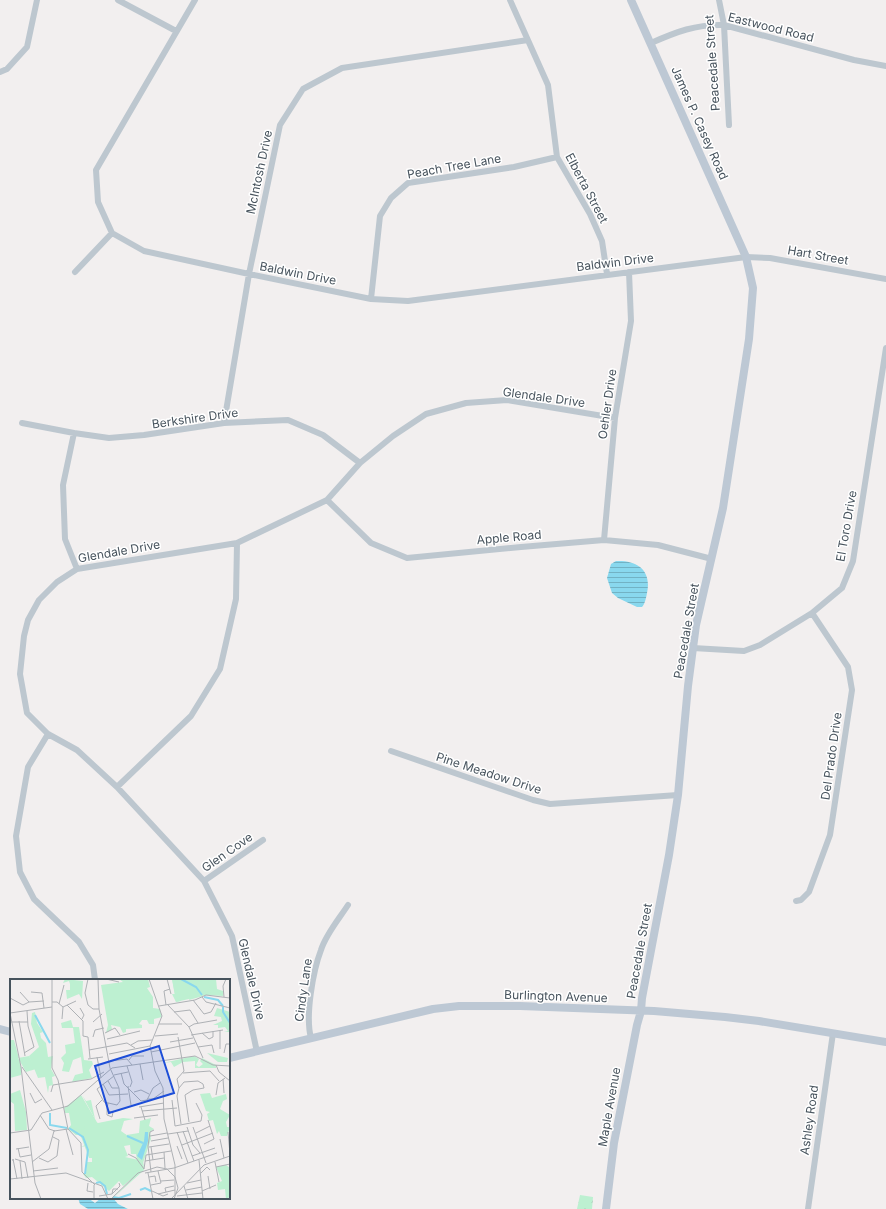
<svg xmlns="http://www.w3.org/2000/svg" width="886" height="1209" font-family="Inter,sans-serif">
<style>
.forest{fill:url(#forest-crowns)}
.water{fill:url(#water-rules)}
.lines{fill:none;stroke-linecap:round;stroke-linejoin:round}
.street{stroke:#bdc7cf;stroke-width:6}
.secondary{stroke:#bdc8d4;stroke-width:8}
.labels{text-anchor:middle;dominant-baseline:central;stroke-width:3;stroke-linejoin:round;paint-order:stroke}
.street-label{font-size:12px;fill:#47535d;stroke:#fff}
.inset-river{fill:none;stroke:#89d8ee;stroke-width:2}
.inset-road{fill:none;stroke:#aeb1b5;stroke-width:1}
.view{fill:#1d4ed8;fill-opacity:0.15;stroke:#1d4ed8;stroke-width:2}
.inset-edge{fill:none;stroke:#47535d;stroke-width:2}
</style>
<defs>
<pattern id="forest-crowns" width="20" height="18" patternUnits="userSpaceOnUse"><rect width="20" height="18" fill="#bdf0d1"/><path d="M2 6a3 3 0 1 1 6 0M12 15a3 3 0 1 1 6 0" fill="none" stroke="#9bc5ad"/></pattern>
<pattern id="water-rules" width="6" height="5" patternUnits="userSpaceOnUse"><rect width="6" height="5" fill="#89d8ee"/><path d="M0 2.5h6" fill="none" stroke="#72b2c4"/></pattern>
</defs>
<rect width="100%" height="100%" fill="#f2efef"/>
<path class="forest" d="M 580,1195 L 593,1197 L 592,1209 L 577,1209 Z"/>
<path class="water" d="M 616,561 C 637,560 652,570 647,593 C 646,598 645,604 642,607 L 637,607 L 618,598 L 612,593 L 607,578 L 611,564 Z
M 78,1198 L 88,1198 L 95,1203 L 101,1198 L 113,1198 L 118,1204 L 128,1209 L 88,1209 L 80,1204 Z"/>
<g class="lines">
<path class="street" d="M 118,0 L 176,31
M 195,0 L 96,170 L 98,202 L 112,233 L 144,251 L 249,274 L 371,299 L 408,301 L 746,257 L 770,258 L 886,279
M 510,0 L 548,85 L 557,157 L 590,214 L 602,241 L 607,274
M 719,0 L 724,25 L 729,125
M 651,43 C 676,32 696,24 724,25 L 854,60 L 886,66
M 0,72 L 7,69 L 27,47 L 37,0
M 75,272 L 112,233
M 371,299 L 380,216 L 391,198 L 408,183 L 514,167 L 557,157
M 22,423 L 74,433 L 109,438 L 144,435 L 224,423 L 288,420 L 323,435 L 360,463
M 224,423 L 249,274 L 280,125 L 303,89 L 342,68 L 528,40
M 74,433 L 63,485 L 65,539 L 77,569
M 327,500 L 371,543 L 407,558 L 521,547 L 604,540 L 658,545 L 712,559
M 604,540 L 615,418 L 631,321 L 629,272
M 693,648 L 744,651 L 760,645 L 812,613 L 842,588 L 853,561 L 886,348
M 48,734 L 28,767 L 16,836 L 20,872 L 34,899 L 79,942 L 93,965 L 95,980
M 391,751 L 533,800 L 550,804 L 678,795
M 117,787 L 191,716 L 220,669 L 236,599 L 237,543
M 204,881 L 263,840
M 796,901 L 801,900 L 809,892 L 830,835 L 852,690 L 848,667 L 812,613
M 311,1038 C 305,1016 313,971 321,950 C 326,934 339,919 348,905
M 257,1052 L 232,936 L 204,881 L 117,787 L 77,750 L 48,734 L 27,713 L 20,674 L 24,636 L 28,620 L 39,600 L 57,582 L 77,569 L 237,543 L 327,500 L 360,463 L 393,436 L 426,414 L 466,403 L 507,400 L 615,418
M 808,1209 L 833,1033"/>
<path class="secondary" d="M 0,1029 L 11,1032
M 229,1058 L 433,1009 L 459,1006 L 520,1006 L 654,1011 L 725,1017 L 759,1021 L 886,1042
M 606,1209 L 614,1143 L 637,1025 L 641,1011 L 642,998 L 669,855 L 678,795 L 688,686 L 696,625 L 723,508 L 749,339 L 753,288 L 746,257 L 631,0"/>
</g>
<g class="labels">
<g class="street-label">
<text transform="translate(771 27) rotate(14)">Eastwood Road</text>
<text transform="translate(712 63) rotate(-94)">Peacedale Street</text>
<text transform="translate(700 123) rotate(66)">James P. Casey Road</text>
<text transform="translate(454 166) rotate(-10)">Peach Tree Lane</text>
<text transform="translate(259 172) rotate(-78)">McIntosh Drive</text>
<text transform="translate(587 188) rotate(62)">Elberta Street</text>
<text transform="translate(818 255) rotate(10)">Hart Street</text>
<text transform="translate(615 262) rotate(-7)">Baldwin Drive</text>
<text transform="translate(298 273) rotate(11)">Baldwin Drive</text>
<text transform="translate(544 397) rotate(8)">Glendale Drive</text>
<text transform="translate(607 404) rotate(-82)">Oehler Drive</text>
<text transform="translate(195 418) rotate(-8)">Berkshire Drive</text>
<text transform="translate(846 526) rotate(-80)">El Toro Drive</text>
<text transform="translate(509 537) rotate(-5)">Apple Road</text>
<text transform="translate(119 551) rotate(-10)">Glendale Drive</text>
<text transform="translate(686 631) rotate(-80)">Peacedale Street</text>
<text transform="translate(831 756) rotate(-82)">Del Prado Drive</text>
<text transform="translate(489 773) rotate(18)">Pine Meadow Drive</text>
<text transform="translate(227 852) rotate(-35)">Glen Cove</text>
<text transform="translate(639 951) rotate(-80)">Peacedale Street</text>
<text transform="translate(252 979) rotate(77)">Glendale Drive</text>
<text transform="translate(303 990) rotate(-82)">Cindy Lane</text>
<text transform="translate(556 996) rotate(2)">Burlington Avenue</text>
<text transform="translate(609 1107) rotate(-80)">Maple Avenue</text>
<text transform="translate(809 1120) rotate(-82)">Ashley Road</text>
</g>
</g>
<g transform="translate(10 979)">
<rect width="220" height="220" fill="#f2efef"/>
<path d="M 162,0 L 206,0 L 207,10 L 213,12 L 213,17 L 196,16 L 166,23 ZM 0,61 L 4,61 L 11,87 L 11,96 L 0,99 ZM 19,77 L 26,90 L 16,93 L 8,79 ZM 10,111 L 16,133 L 17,151 L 5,152 L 4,125 L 0,122 L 0,115 ZM 71,116 L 88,145 L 116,156 L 129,154 L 130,142 L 141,139 L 139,147 L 144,150 L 140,153 L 141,160 L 133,184 L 134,191 L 82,189 L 82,178 L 76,167 L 71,168 L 75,166 L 73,155 L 66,156 L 58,150 L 61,146 L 59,134 L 55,134 L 54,129 ZM 122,165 L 122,175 L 126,175 L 127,181 L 108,182 L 112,166 Z" fill="#bdf0d1" fill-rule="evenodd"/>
<path d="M 55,0 L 73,2 L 72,20 L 69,15 L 57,20 L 56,11 L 60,11 L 60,5 L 59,2 L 53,4 ZM 109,0 L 138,0 L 140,8 L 137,9 L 143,18 L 143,29 L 150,30 L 152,38 L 144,40 L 144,45 L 139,45 L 137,41 L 132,41 L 129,45 L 132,46 L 132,49 L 116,50 L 116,53 L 113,54 L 110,48 L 101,46 L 102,50 L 96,54 L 98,46 L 91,6 L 113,3 ZM 162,0 L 198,0 L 201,15 L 190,8 L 188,10 L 193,17 L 179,21 L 180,17 L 172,15 L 169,16 L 171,22 L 166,23 L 162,15 L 165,15 ZM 207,29 L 220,33 L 220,53 L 214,53 L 218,52 L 215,48 L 208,49 L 208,46 L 203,46 L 212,42 L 211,38 L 204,37 ZM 25,33 L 27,44 L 33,53 L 30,54 L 31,59 L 36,64 L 38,78 L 43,77 L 41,90 L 45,97 L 42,98 L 43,106 L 39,107 L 38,114 L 35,98 L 28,99 L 19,77 L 29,68 L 21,45 L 22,34 ZM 61,41 L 63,48 L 69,48 L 74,81 L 82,82 L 83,85 L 79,91 L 82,99 L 62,103 L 65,96 L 73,94 L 71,78 L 63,81 L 59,93 L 52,92 L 54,84 L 51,79 L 56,74 L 55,66 L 65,64 L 63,49 L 52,49 L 51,44 ZM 197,74 L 218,79 L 217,83 L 208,83 ZM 184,77 L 189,80 L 186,86 L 189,88 L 193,85 L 190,82 L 192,79 L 206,86 L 206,89 L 185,89 L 185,82 L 173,83 L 164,88 L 161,83 L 153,84 ZM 200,114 L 202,119 L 216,115 L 217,120 L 213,122 L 210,130 L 220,136 L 216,143 L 217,148 L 220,148 L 217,157 L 211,157 L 209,152 L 207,155 L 203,141 L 199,142 L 197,135 L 200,133 L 196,132 L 190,115 ZM 72,116 L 76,122 L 81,121 L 85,140 ZM 81,139 L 80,142 L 88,144 L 113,139 L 123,140 L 114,142 L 111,152 L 118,157 L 131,154 L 126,174 L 121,175 L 120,166 L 114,167 L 118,177 L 115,178 L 133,182 L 134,191 L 102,220 L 124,198 L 113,207 L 109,202 L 99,212 L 82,198 L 76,199 L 73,195 L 76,193 L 77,183 L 82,183 L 82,179 L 79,179 L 70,155 L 66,156 L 60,149 L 74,151 L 75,146 L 78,144 L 77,141 ZM 216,186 L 220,189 L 220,218 L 216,220 L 215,210 L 208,211 L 207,204 L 212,202 L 206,188 Z" fill="#bdf0d1"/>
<path d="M 135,153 L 138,153 L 138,162 L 132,181 L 127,177 L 134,162 Z" fill="#89d8ee"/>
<path class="inset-river" d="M 171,0 L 186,8 L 192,16M 194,18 L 208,21 L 213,27M 213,28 L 213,33 L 220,44M 25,36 L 40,64M 40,134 L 40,146 L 57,149M 59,149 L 73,158 L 78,171 L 75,195M 117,157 L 133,164M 86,204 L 90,203 L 95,207 L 97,215M 130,211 L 135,209 L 141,212M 103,218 L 109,219 L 121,215"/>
<path class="inset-road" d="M 42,0 L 42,89 L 48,101 L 58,150 L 71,164 L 72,193 L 85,206M 78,0 L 75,14 L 78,26 L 83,30 L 89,30M 88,0 L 89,30 L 100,89 L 109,109 L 110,122 L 107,126 L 94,123 L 87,110 L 104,97M 96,0 L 109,3M 139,0 L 152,37 L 140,67 L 145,92 L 153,109 L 154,140 L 165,186 L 165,216M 157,0 L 161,15M 10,13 L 19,23 L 34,22M 21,13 L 32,14 L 34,29M 192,18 L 196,23 L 220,29M 214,18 L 213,7 L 216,0M 0,19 L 13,26 L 19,23M 183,21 L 194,35 L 201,33 L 206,24M 42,23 L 47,23 L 53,28M 49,25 L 54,6M 157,25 L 179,48 L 193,79M 57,26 L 73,42 L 73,57 L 78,58 L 80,79M 156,26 L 154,12 L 160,10M 149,27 L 185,21 L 196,16 L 220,19M 70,29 L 74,36 L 72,40M 164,33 L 180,31 L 188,44M 0,34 L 11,88 L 25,204 L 31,220M 0,34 L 42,28M 52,40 L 53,28 L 66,22M 9,42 L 15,77M 0,43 L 18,43M 83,43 L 92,35M 149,45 L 172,45M 179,48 L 184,45 L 207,41M 95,54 L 105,49 L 110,56M 192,54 L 199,60 L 203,58 L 203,52M 181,56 L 213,51M 145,57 L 168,55M 83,58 L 85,51 L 94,49M 168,58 L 174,92 L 167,100 L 169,109M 97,60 L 130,52M 160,63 L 183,59M 121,66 L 128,62 L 142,61M 188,68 L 202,66 L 204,74M 210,70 L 210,51M 79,71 L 117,64 L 125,69M 141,73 L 185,64M 14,74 L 24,68 L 18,47 L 17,32M 214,74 L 216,65 L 220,65M 99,75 L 140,67M 87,78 L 91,99M 78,80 L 93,78M 119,81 L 122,77 L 134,77M 100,82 L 117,80 L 122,86M 130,85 L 133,101M 206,86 L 209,93 L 220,102M 117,87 L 122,103 L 120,108M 12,88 L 42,131M 111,94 L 114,105 L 131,122 L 137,121 L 143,109 L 150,104M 173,94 L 200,92 L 209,102M 104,96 L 118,93M 213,100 L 214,114M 98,102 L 102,109 L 109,109M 93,105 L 99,116 L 118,115M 118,107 L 121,126M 41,113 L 43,106 L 81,100 L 94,93M 124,113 L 131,111 L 139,115M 20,114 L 25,124 L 32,120M 206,116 L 208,104 L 215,99M 137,120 L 143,120 L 154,112M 162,121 L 165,147 L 191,142 L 192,136 L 186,124M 129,128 L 154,124M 131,128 L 135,141M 97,132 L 103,133 L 102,138 L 97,136 L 97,130 L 98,124M 132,132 L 167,129M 30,136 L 39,150 L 45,152M 124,139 L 148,136M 90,140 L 86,127 L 92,121M 171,145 L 167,117 L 169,109 L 174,103 L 188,102 L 193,105 L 194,109 L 183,111 L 175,116 L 179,143M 177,148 L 183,166 L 190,174M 183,148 L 196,184M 56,150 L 63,176M 173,152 L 184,182M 167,153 L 178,184M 218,153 L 220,175M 0,154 L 21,151 L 32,134 L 58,127 L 102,89 L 185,77 L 203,86 L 220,87M 186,154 L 200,147M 158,155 L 178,152M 140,157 L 157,154M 210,160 L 214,179M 141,162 L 158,159M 194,165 L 204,160 L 198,141M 172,166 L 203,154M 167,167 L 172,180M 139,168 L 159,165M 141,168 L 143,181M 8,169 L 10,178 L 21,176M 6,170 L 19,168M 154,173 L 155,189M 118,175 L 126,179 L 134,190M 182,177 L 205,169M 29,179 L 38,183 L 47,177 L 49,161 L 43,158M 5,180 L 15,183 L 18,199M 189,181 L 193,220M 3,182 L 3,180 L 7,200M 10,182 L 12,200M 135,182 L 154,179M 22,183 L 39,170 L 44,152 L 58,150M 205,183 L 209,203M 206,188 L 220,185M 134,190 L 136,176 L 161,172M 23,192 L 48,189M 141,193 L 138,167 L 140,153 L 144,151M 135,194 L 164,189 L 207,174M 138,194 L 143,220M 191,194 L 197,188 L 200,191M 198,197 L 200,210M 139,198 L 145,197 L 146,203M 0,200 L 56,194 L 92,207 L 98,220M 151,202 L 164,201M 78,204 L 77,212 L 83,213M 177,204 L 191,201M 84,206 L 84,220M 141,206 L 151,204 L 148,192M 174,207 L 178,220M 176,211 L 192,208M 142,212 L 153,217 L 158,215M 192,212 L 206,206M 156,213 L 155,209 L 164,207M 102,215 L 110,207 L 109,204M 148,215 L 165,211M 89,217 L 102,215 L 103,210 L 108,210M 167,217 L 192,214M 101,220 L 128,194 L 147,188 L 157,190 L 165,198 L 168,209 L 164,220M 117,220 L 132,220M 161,220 L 194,186 L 220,177"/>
<path class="view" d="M 149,67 L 164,114 L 99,134 L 85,87 Z"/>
<rect width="220" height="220" class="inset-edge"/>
</g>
</svg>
